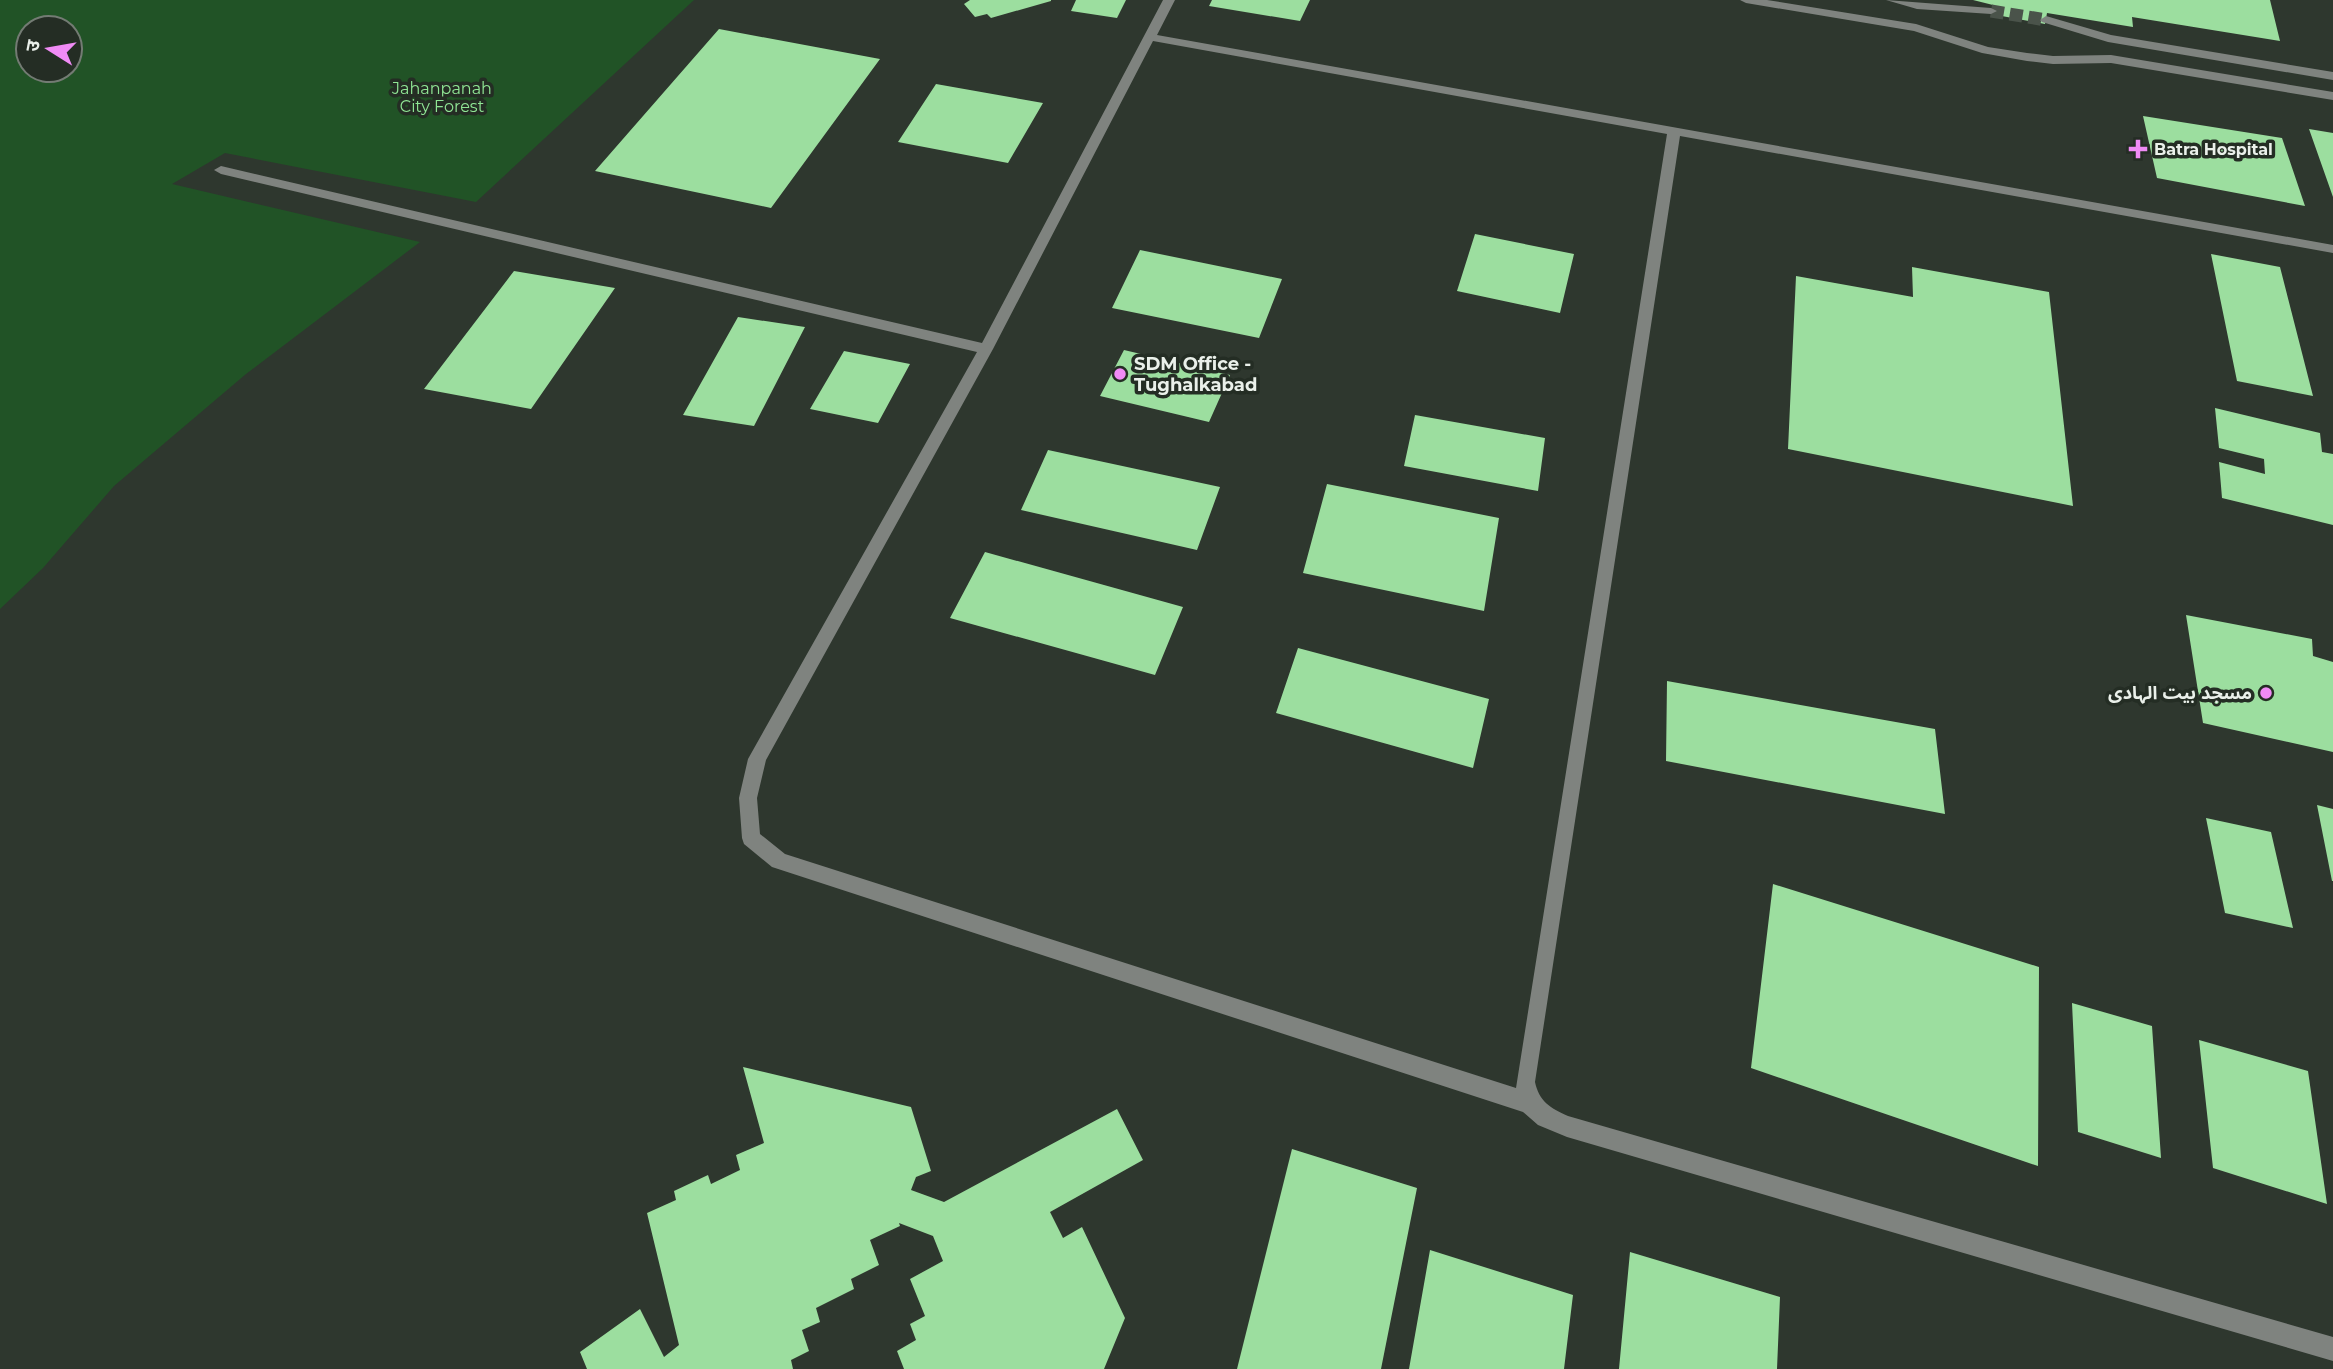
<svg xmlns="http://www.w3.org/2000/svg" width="2333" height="1369" font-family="Montserrat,'Noto Sans Arabic','Noto Sans Devanagari',sans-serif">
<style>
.green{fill:#215326;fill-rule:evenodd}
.building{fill:#9cde9f}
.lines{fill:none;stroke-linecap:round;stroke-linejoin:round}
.minor-tunnel{stroke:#4a534a;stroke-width:13;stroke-dasharray:13 6;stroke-linecap:butt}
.minor{fill:#7f837f;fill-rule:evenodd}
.poi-dot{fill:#f08bf5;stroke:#242d24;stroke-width:2.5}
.labels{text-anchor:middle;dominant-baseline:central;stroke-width:7;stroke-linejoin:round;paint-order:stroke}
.far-park-label{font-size:16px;fill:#90e695;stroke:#242d24}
.far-poi-label{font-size:16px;font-weight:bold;fill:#eaf0ea;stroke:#242d24;text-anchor:start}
.poi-label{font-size:18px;font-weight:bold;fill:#eaf0ea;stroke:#242d24;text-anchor:start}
</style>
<rect width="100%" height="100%" fill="#2e372e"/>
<path class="green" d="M 0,0 L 694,0 L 476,202 L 225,153 L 172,184 L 420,242 L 246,374 L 114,486 L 43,568 L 0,609 ZM 70,28 L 70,70 L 28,70 L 28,28 Z"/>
<path class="building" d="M 970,0 L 1051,0 L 1051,1 L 991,18 L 987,14 L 975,17 L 964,4 Z
M 1076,0 L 1126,0 L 1117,18 L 1071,11 Z
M 1212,0 L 1310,0 L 1300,21 L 1209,6 Z
M 1973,0 L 2270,0 L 2280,41 L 2132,17 L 2133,27 L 2047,13 L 2045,24 L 1991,14 L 1993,5 Z
M 719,29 L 880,59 L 771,208 L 595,171 Z
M 936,84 L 1043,103 L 1008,163 L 898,142 Z
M 2143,116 L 2282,138 L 2305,206 L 2157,178 Z
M 2309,129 L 2333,133 L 2333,197 Z
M 1475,234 L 1574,254 L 1560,313 L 1457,291 Z
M 1140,250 L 1282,279 L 1259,338 L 1112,308 Z
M 2211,254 L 2280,267 L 2313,396 L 2237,381 Z
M 1912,267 L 2049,292 L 2073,506 L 1788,449 L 1796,276 L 1913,297 Z
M 514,271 L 615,288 L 531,409 L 424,389 Z
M 738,317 L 805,327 L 754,426 L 683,415 Z
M 1124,350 L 1230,375 L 1209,422 L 1100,396 Z
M 844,351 L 910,364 L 878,423 L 810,409 Z
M 2215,408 L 2320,433 L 2322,452 L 2333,454 L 2333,525 L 2222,498 L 2219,462 L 2265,474 L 2264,459 L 2219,448 Z
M 1415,415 L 1545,438 L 1538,491 L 1404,466 Z
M 1048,450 L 1220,487 L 1197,550 L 1021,510 Z
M 1327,484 L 1499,518 L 1484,611 L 1303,573 Z
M 985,552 L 1183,607 L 1155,675 L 950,618 Z
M 2186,615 L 2312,639 L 2313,656 L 2333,662 L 2333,752 L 2203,723 Z
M 1298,648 L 1489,699 L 1473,768 L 1276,713 Z
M 1667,681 L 1935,729 L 1945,814 L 1666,761 Z
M 2317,805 L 2333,809 L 2333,881 L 2332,881 Z
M 2206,818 L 2271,832 L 2293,928 L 2225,913 Z
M 1773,884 L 2039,967 L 2038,1166 L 1751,1068 Z
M 2072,1003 L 2152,1026 L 2161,1158 L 2078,1132 Z
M 2199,1040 L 2308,1071 L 2327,1204 L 2213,1168 Z
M 743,1067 L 911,1107 L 931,1171 L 916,1177 L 911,1190 L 944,1202 L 1117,1109 L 1143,1160 L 1050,1212 L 1063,1238 L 1082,1227 L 1125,1318 L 1104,1369 L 904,1369 L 897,1351 L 916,1340 L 910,1324 L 925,1316 L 910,1279 L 943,1261 L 933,1236 L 899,1223 L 900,1226 L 870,1240 L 879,1265 L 851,1279 L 854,1289 L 816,1308 L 820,1322 L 802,1330 L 809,1351 L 791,1360 L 793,1369 L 587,1369 L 580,1352 L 640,1309 L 664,1357 L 679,1345 L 647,1213 L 676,1200 L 674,1191 L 708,1175 L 711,1184 L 740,1170 L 736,1155 L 764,1143 Z
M 1292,1149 L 1417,1188 L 1381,1369 L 1237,1369 Z
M 1430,1250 L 1573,1295 L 1564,1369 L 1409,1369 Z
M 1630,1252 L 1780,1297 L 1777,1369 L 1619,1369 Z"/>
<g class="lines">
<path class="minor-tunnel" d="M 1991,11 L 2046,20"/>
<path class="minor" d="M 1163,0 L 1175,0 L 1157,35 L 2333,245 L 2333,253 L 1680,136 L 1535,1082 C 1539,1101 1550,1108 1568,1116 L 2333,1337 L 2333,1361 L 1567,1137 L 1538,1125 L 1523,1112 L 772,867 L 744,844 L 742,838 L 739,798 L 748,759 L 977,352 L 221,174 L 214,170 L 221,166 L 982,343 ZM 1153,41 L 1667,134 L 1516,1088 L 785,854 L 760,834 L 757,798 L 766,760 L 993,349 Z
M 1740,0 L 1767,0 L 1916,24 L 1988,47 L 2027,53 L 2053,56 L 2111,55 L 2333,92 L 2333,100 L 2111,63 L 2053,64 L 2027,61 L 1982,53 L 1914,31 L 1746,3 Z
M 1886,0 L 1991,8 L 1997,11 L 1991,14 L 1917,9 Z
M 2046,16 L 2111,35 L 2333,72 L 2333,80 L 2108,42 L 2042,22 L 2040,20 Z"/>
</g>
<g class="poi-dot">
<path d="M2134.5 138.5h7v7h7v7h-7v7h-7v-7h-7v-7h7z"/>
<circle cx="1120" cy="374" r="7"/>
<circle cx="2266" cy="693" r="7"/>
</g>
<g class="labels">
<g class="far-park-label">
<text x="442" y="88">Jahanpanah<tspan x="442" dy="18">City Forest</tspan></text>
</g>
<g class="far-poi-label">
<text x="2154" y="149">Batra Hospital</text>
</g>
<g class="poi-label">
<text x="1134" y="364">SDM Office -<tspan x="1134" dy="21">Tughalkabad</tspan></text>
<text x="2252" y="693" text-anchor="end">مسجد بیت الہادی</text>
</g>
</g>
<g transform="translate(49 49) rotate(281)"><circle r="33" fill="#242d24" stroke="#737b73" stroke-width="2"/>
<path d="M0-5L12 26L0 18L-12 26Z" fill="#f08bf5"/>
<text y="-10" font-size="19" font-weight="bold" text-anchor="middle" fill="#eaf0ea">उ</text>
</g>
</svg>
